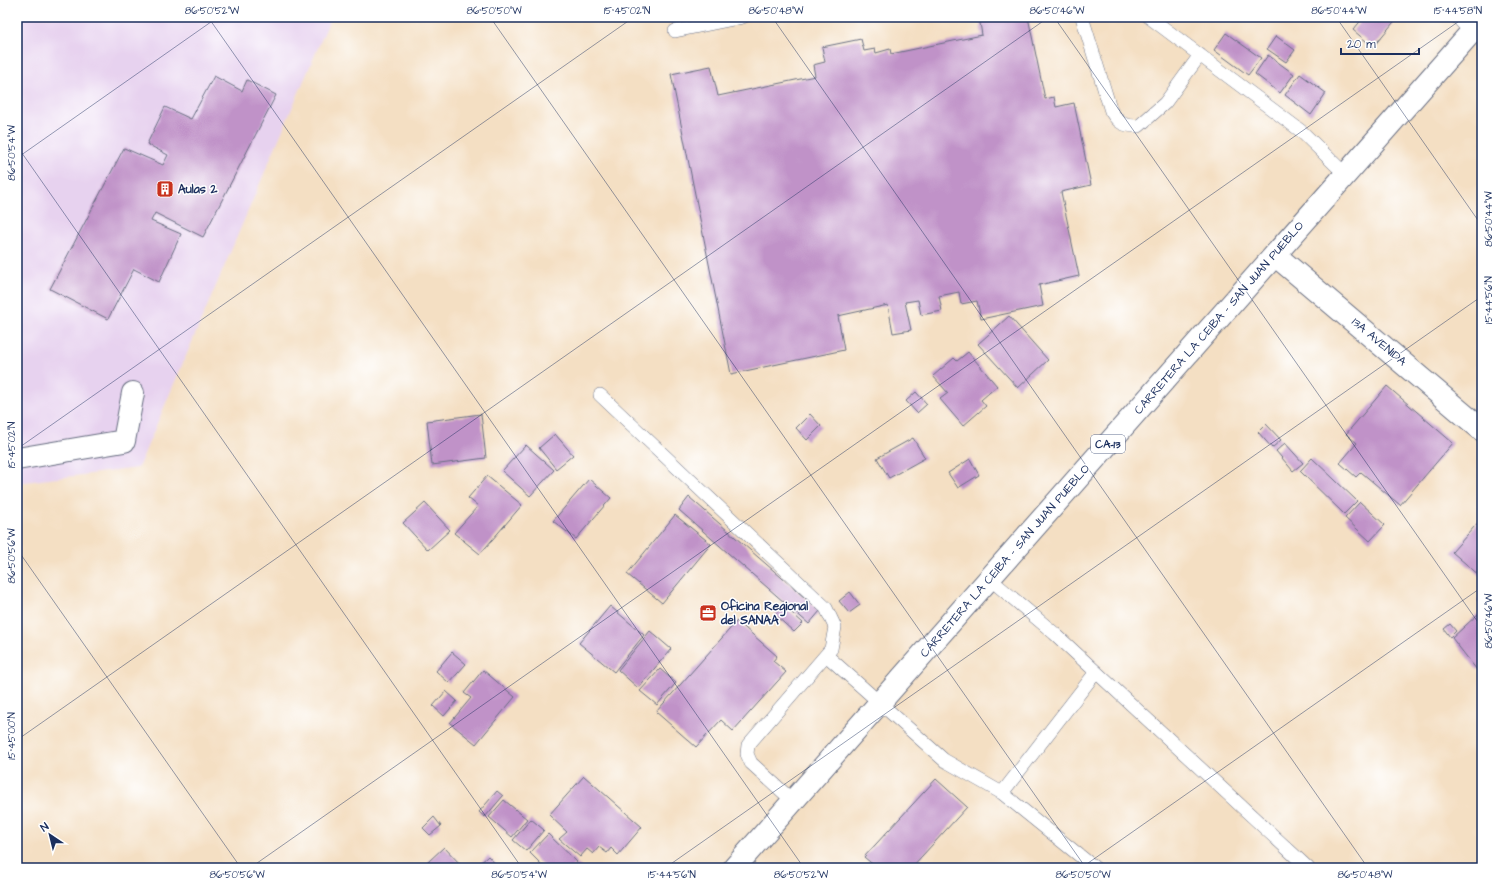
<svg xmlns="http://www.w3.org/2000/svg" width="1499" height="885" font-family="'Architects Daughter',sans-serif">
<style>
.built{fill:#e7d2ef}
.building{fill:#c092c8}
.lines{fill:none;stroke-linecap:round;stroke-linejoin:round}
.lane-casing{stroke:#676d81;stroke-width:14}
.street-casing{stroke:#676d81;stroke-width:24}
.primary-casing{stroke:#676d81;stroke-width:24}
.lane{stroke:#fff;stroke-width:13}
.street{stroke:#fff;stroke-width:22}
.primary{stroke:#fff;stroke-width:22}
.ticks{fill:none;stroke:#1b2f5e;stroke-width:1;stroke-opacity:0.45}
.labels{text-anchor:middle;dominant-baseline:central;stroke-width:3;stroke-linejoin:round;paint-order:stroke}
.shield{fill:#fff;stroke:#5f6d8e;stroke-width:1}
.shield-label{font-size:11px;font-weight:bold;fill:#1b2f5e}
.poi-label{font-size:12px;font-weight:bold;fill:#1b2f5e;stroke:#fff;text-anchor:start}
.street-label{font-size:12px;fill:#1b2f5e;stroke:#fff}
.neatline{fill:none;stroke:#1b2f5e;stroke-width:1.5}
.ticks-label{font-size:10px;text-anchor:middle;fill:#1b2f5e}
</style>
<rect width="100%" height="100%" fill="#fff"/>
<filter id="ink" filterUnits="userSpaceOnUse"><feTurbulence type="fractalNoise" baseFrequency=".025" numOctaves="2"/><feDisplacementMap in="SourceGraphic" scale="8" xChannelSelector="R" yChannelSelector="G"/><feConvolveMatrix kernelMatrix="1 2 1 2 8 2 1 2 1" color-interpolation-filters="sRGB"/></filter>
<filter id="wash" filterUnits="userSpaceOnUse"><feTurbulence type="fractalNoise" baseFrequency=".012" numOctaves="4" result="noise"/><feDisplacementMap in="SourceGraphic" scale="16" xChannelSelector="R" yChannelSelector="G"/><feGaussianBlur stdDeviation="0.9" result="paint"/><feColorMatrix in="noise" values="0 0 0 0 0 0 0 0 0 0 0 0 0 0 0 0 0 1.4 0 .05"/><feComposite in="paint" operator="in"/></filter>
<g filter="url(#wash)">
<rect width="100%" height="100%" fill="#f4dfc3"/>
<path class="built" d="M 17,17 L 331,17 L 138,468 L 17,483 Z"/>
<g id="blocks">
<path class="building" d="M 979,17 L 1028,17 L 1045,99 L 1054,97 L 1056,107 L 1074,103 L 1091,185 L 1061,192 L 1079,276 L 1039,285 L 1043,306 L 981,319 L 977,301 L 961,304 L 959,292 L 939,296 L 942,311 L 921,315 L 918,300 L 905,302 L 911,330 L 893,333 L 888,305 L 838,316 L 844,350 L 731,374 L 671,74 L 711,66 L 718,96 L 815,76 L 813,65 L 825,62 L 822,47 L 861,39 L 864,51 L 875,49 L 876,53 L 890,49 L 891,54 L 982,35 Z
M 1364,17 L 1398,17 L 1373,47 L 1353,30 Z
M 1226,33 L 1261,58 L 1248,75 L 1214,50 Z
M 1276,36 L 1295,50 L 1286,62 L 1267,49 Z
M 1268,55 L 1294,74 L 1280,93 L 1255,74 Z
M 1300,74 L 1326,93 L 1311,115 L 1285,95 Z
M 214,76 L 242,91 L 247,80 L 276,95 L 203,237 L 155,213 L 151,221 L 181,234 L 159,282 L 134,269 L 108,319 L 50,289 L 124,148 L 163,165 L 168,155 L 147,144 L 165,107 L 191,119 Z
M 1009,316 L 1048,360 L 1018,388 L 978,344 Z
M 968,352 L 997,386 L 981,400 L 986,406 L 963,426 L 940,399 L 948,393 L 933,376 L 954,358 L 957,361 Z
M 1387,386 L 1453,443 L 1400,505 L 1361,472 L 1356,477 L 1340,463 L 1357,443 L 1346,434 Z
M 916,392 L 927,404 L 917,413 L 906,401 Z
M 481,414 L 486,458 L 432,465 L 427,421 Z
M 810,414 L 821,426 L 807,440 L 796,428 Z
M 1266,424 L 1281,440 L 1272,448 L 1258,432 Z
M 555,434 L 573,455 L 556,469 L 539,448 Z
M 913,438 L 925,458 L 889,478 L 877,458 Z
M 1285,443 L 1303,463 L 1293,471 L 1276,451 Z
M 526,445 L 554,470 L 530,496 L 502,471 Z
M 1312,458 L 1357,501 L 1344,514 L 1300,471 Z
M 970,459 L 979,475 L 958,488 L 948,473 Z
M 487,476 L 522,505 L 480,554 L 454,533 L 478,506 L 468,498 Z
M 589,479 L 611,498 L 576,539 L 553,521 Z
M 689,497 L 820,611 L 809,624 L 679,510 Z
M 1360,502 L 1385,525 L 1370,541 L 1345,518 Z
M 425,503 L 450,530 L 428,550 L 403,523 Z
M 675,515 L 711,544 L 662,603 L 627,574 Z
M 1482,518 L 1482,573 L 1480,576 L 1452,552 Z
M 850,592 L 860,605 L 849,613 L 839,601 Z
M 1482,595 L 1482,605 L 1477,600 Z
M 783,605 L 803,623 L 794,632 L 775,615 Z
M 610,606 L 644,635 L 614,672 L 579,643 Z
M 1478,614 L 1482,619 L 1482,666 L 1477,670 L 1452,638 Z
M 737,621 L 777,656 L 773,661 L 786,672 L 733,731 L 721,720 L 696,747 L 656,712 Z
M 1450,624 L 1456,631 L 1450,637 L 1444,629 Z
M 650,631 L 671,649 L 638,688 L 618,670 Z
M 452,652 L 466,664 L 449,683 L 436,671 Z
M 660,669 L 676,683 L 657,705 L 640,691 Z
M 483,670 L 515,697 L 476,744 L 450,723 L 471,698 L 464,693 Z
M 446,691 L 457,701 L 444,716 L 433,706 Z
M 584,776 L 642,827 L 618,855 L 611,848 L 607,853 L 599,847 L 593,854 L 587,849 L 580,857 L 559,839 L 567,832 L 549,815 Z
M 936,779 L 967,807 L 911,868 L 877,868 L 864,857 Z
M 497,791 L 503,796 L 485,817 L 479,812 Z
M 504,800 L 527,819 L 512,837 L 489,817 Z
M 434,817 L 441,826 L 430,835 L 423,828 Z
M 531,819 L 544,830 L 526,851 L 513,840 Z
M 548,834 L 577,862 L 571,868 L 545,868 L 530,853 Z
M 444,847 L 461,865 L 457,868 L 433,868 L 428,862 Z
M 488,856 L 499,868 L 475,868 Z
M 577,864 L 582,868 L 573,868 Z"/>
</g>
</g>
<g filter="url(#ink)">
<use href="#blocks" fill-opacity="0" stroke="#676d81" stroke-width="1"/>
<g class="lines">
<g class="lane-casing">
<path id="lane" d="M 1082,17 L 1111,111 C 1119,124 1124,126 1139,126 L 1165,103 L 1200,55
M 1149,17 L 1301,131 L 1346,175
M 1457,17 L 1472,33
M 675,31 L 743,17
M 600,395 L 826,608 L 835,627 L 831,649 L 748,745 L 747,754 L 751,763 L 793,801
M 990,579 L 1054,633 L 1308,868
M 826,655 L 944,760 L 1002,793 L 1095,868
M 1002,793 L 1096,672"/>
</g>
<g class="street-casing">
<path id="street" d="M 1275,255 L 1482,430
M 17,459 L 124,441 L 133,393"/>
</g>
<g class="primary-casing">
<path id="primary" d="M 734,868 L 1482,20"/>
</g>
<use href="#lane" class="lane"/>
<use href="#street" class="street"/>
<use href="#primary" class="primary"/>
</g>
</g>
<path class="ticks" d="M 208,17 L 804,868M 490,17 L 1086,868M 772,17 L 1368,868M 1054,17 L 1482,628M 1336,17 L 1482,226M 17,146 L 522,868M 17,158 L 218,17M 17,449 L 634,17M 17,549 L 241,868M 17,740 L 1049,17M 250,868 L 1465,17M 665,868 L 1482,296M 1081,868 L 1482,587"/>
<defs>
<g id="building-square" transform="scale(0.9)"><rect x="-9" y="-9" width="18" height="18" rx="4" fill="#c8321e" stroke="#fff"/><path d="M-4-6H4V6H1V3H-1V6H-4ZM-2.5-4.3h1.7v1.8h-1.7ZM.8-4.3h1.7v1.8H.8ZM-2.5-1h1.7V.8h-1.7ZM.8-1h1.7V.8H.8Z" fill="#fff"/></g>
<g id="office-square" transform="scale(0.9)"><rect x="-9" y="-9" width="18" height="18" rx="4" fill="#c8321e" stroke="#fff"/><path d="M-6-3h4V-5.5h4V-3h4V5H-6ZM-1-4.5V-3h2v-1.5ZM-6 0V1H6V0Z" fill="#fff"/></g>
</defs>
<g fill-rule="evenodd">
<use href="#building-square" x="165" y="189"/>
<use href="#office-square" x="708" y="613"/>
</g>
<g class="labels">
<rect class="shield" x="1091" y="435" width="34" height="18" rx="3"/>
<g class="shield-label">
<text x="1108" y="444">CA-13</text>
</g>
<g class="poi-label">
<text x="178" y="189">Aulas 2</text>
<text x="721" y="606">Oficina Regional<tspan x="721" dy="14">del SANAA</tspan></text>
</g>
<g class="street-label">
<text transform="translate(1219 318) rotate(-49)">CARRETERA LA CEIBA - SAN JUAN PUEBLO</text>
<text transform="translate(1379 342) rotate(40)">13A AVENIDA</text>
<text transform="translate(1005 561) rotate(-49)">CARRETERA LA CEIBA - SAN JUAN PUEBLO</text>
</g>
</g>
<rect width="1499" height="885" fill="none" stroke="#fff" stroke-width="44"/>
<g transform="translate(50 835) rotate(325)" stroke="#ffffff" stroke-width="3" paint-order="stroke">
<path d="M0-3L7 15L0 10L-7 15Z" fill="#1b2f5e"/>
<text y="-6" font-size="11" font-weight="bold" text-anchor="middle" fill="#1b2f5e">N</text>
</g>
<path d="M1341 48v6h78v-6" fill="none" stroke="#1b2f5e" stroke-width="2"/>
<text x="1347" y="48" font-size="12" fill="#1b2f5e" stroke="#ffffff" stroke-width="3" paint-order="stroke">20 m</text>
<rect x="22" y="22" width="1455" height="841" class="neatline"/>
<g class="ticks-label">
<text x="212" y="14">86°50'52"W</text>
<text x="494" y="14">86°50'50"W</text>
<text x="627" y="14">15°45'02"N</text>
<text x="776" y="14">86°50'48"W</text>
<text x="1057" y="14">86°50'46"W</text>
<text x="1339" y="14">86°50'44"W</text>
<text x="1458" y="14">15°44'58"N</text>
<text transform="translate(11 153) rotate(-90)" y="4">86°50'54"W</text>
<text transform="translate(1488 219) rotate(-90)" y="4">86°50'44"W</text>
<text transform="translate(1488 300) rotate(-90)" y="4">15°44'56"N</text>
<text transform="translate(11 445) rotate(-90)" y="4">15°45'02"N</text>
<text transform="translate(11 556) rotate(-90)" y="4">86°50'56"W</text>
<text transform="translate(1488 621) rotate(-90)" y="4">86°50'46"W</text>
<text transform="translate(11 736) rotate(-90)" y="4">15°45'00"N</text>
<text x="237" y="878">86°50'56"W</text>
<text x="519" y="878">86°50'54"W</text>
<text x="672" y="878">15°44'56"N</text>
<text x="801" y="878">86°50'52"W</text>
<text x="1083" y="878">86°50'50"W</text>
<text x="1365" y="878">86°50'48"W</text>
</g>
</svg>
